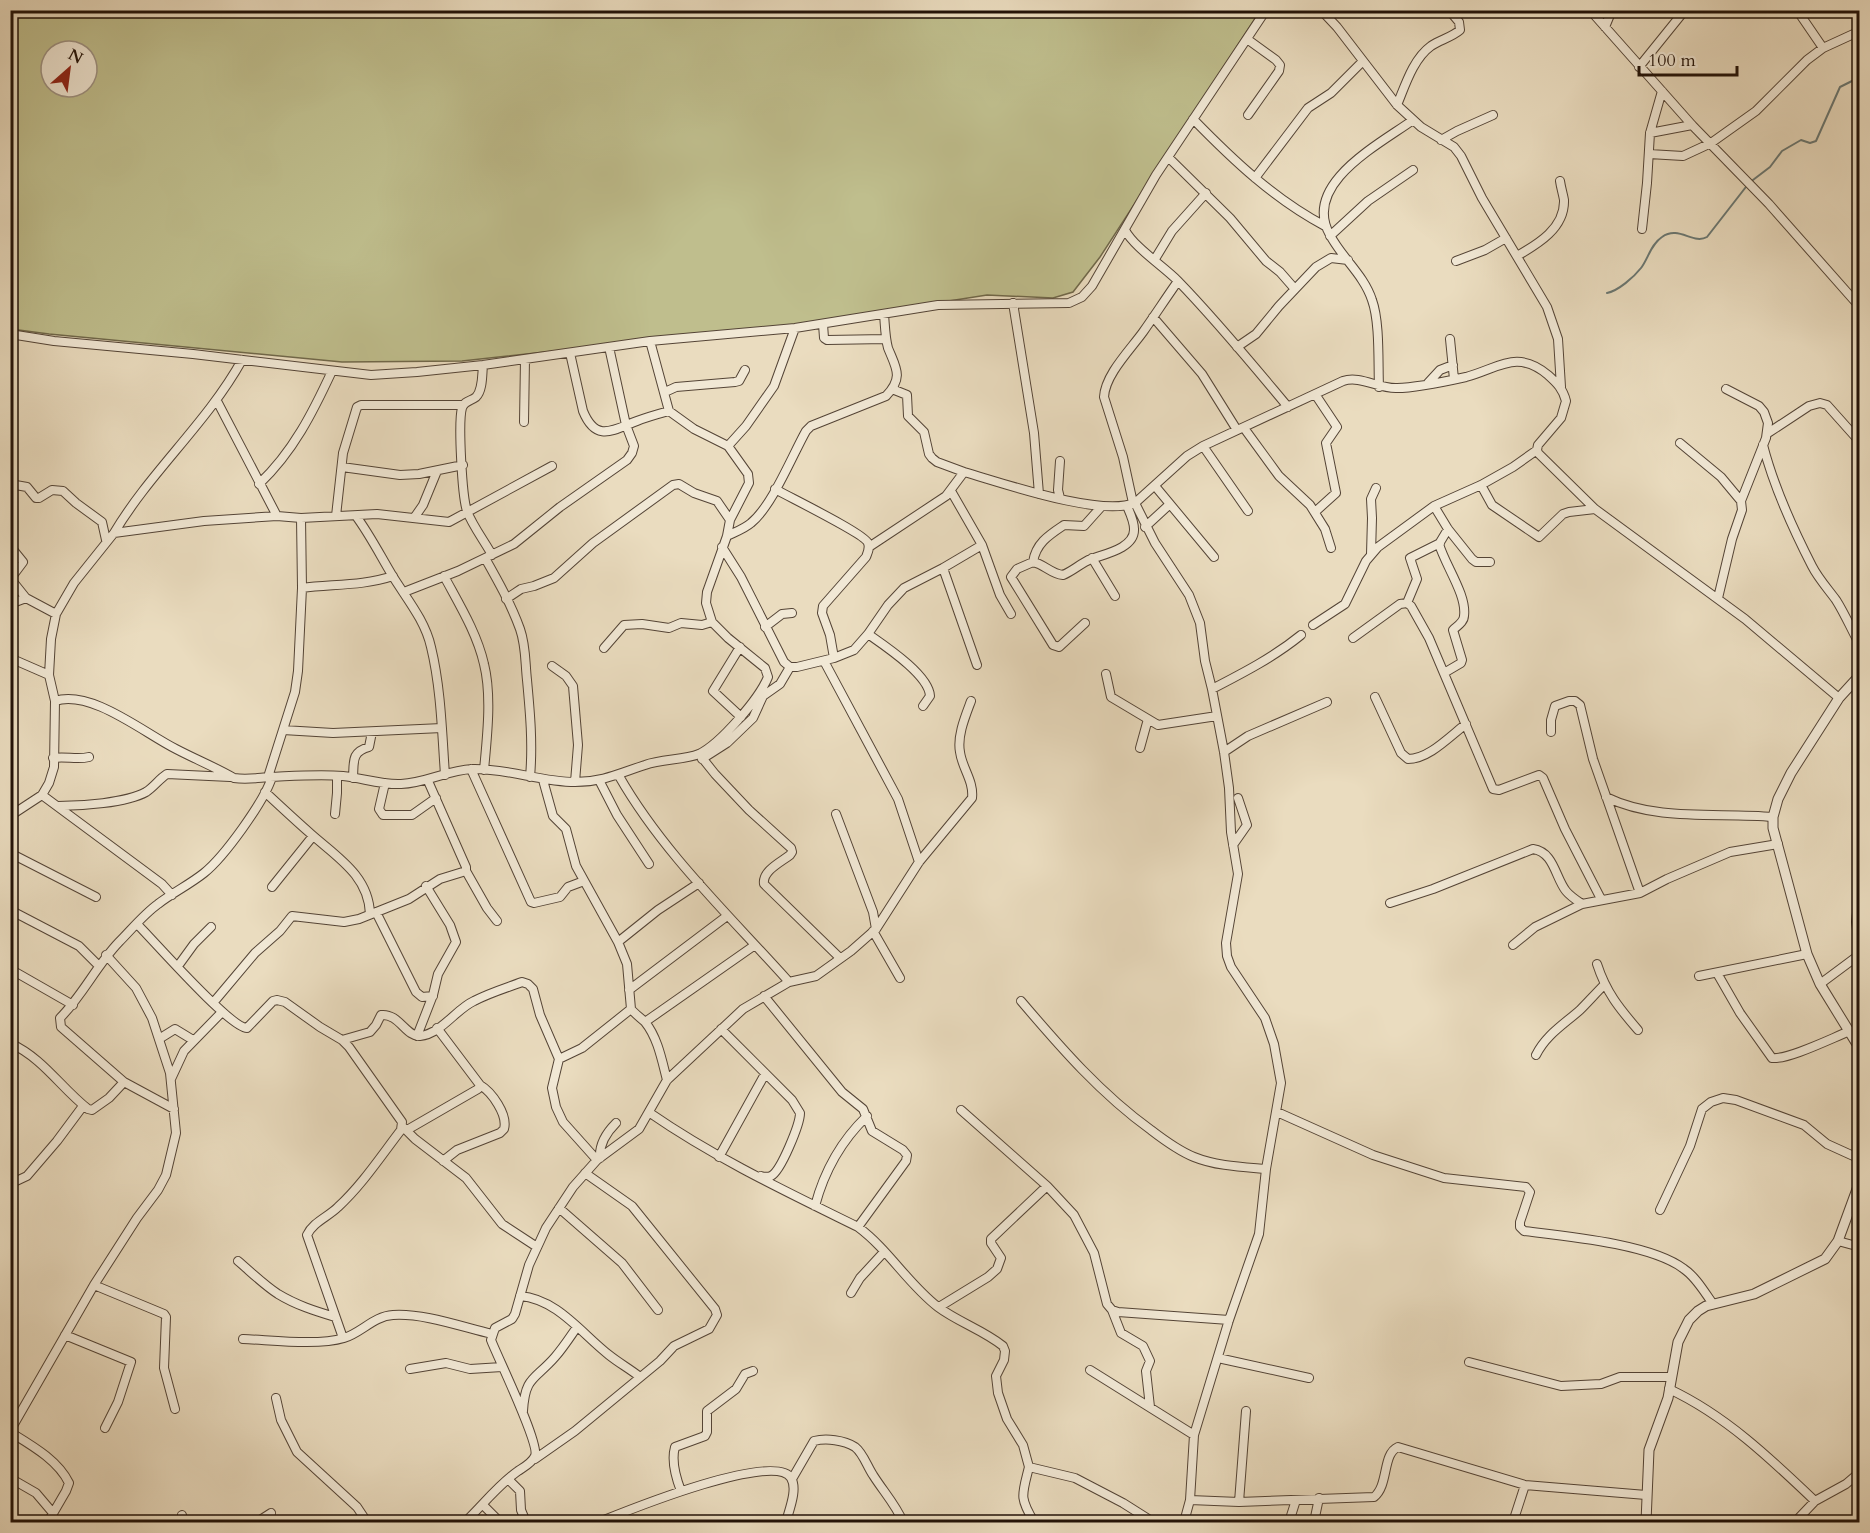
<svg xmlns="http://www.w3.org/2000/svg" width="1870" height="1533" font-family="Cardo,serif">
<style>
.green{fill:#bfbe8d;stroke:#70684a;stroke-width:1.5;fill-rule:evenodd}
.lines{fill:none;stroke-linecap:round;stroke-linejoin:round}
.stream{stroke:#6a7772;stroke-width:2}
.minor-casing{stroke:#544436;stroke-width:10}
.tertiary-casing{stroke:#544436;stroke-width:11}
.minor{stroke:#f1e8d5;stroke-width:8}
.tertiary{stroke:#f1e8d5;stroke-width:9}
</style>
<rect width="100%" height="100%" fill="#eadcbf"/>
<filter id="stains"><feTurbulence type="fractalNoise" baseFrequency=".00333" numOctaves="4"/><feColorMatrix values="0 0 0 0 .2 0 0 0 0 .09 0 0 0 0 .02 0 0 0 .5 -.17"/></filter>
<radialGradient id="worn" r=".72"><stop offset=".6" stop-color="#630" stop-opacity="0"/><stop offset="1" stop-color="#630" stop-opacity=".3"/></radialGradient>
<path class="green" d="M 11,11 L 1260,11 L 1100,257 L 1073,292 L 1053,298 L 987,295 L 802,324 L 462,361 L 342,362 L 49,334 L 11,329 ZM 51,51 L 87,51 L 87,87 L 51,87 Z"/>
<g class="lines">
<path class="stream" d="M 1607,293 C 1618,291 1634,277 1641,268 C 1648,259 1651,244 1662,237 C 1679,225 1693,245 1707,237 L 1749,183 L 1770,167 L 1782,151 L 1801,140 L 1810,143 L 1816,141 L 1840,87 L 1860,77"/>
<g class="minor-casing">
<path id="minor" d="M 1321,10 L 1337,27 L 1397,105 L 1421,127 L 1454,147 L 1461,156 L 1482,198 L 1547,307 L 1558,339 L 1561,387
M 1590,10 L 1692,125 L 1769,204 L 1860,307
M 1797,10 L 1823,48
M 1605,27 L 1612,10
M 1247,39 L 1276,60 L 1280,65 L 1279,71 L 1248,115
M 1639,67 L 1685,10
M 1397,105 C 1405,86 1413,59 1431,46 C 1440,40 1452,37 1460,30 L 1459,22 L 1449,10
M 1193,119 C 1233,160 1274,199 1325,226
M 1650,133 L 1692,125
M 1441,140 L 1457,131 L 1493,115
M 1649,154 L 1683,156 L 1711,143 L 1756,111 L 1807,60 L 1823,48 L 1860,31
M 1168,157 L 1230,218 L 1266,261 L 1280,272 L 1294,288
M 1255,178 L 1308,108 L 1331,93 L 1363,61
M 1642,229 L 1647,183 L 1650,133 L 1662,91
M 1125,230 C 1134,247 1163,266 1178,281 C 1217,321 1252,364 1288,407
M 1330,236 L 1368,201 L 1413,170
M 1517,256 C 1538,244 1565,228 1564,200 C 1563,194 1561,188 1560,181
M 1155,259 L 1172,231 L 1206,193
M 1456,261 L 1485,250 L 1506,238
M 1013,303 L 1034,433 L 1039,494
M 1153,317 L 1202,374 L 1237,430
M 823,324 L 824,338 L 827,340 L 886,339
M 10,334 L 54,341 L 193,354 L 371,375 L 417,372 L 483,365 L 650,341 L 795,328 L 938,305 L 1069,303 L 1082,297 L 1092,286 L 1156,175 L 1266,10
M 1450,339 L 1454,379
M 1237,347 L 1256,334 L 1279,306 L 1316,267 L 1331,258 L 1348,260
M 570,353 L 583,411 C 596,443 613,430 637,421 C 647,417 658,414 669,411
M 483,365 C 482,374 483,390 476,397 C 471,401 464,401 462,408 C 458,422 462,496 467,511 C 472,525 485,542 492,555
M 1428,383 L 1440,370 L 1453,365
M 1379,387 C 1378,362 1380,322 1372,300 C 1364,275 1342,258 1330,235 C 1301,184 1380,144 1413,120
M 892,389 L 907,395 L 908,416 L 924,432 L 929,454 L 932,458 L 937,462 L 964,472
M 1726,389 L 1759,406 L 1764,412 L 1768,423 L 1766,438 L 1741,501
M 665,392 L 676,387 L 735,382 L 739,381 L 745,370
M 1315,394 L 1337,427 L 1326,443 L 1336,493 L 1315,512
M 217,401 L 277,516
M 524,422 L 525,359
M 1244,428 L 1279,476 L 1310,505 L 1325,529 L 1331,548
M 1768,433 L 1809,406 L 1820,403 L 1827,405 L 1860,442
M 1680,443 L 1721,477 L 1741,501 L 1742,510 L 1732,539 L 1718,598
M 1763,445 C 1774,488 1792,527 1812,566 C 1818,578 1828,589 1836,600 C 1845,614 1852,631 1860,645
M 728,446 L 746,426 L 774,386 L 795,328
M 1203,446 L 1248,511
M 342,467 L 400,475 L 419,474 L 463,465
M 10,484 L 27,487 L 36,498 L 39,498 L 52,490 L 63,491 L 76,503 L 102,522 L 106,540
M 259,484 C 293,452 313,412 332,371
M 1481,485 L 1492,505 L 1539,537 L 1563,514 L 1569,512 L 1595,509
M 1155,486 L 1214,557
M 775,489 C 789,497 865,534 868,543 C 870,548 868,552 866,557 L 823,606 L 822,613 L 830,635 L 834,658
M 951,491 L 982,545 L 1000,595 L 1011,614
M 1060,498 L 1058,490 L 1060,461
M 1133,503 L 1123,457 L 1104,397 C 1105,375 1130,350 1143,332 C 1155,315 1166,298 1178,281
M 1135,503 L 1155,543 L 1189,595 L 1200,623 L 1205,661 L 1212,689 L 1224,752 L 1229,788 L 1231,832 L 1238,874 L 1226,943 L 1227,956 L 1231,967 L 1265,1018 L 1274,1044 L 1281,1083 L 1266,1169 L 1259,1234 L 1229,1320 L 1194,1435 L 1190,1500 L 1184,1522
M 1434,506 L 1448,529 L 1472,559 L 1476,562 L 1490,562
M 336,516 L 343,453 L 357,407 L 361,405 L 463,405
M 356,516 C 370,535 380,555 392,575 C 406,598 425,620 431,647 C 441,688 442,733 445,775
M 414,518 L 423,505 L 437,471
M 1145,527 L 1170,504
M 114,533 C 151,471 207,423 242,360
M 727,536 C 735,532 744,529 751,523 C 772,506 792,456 806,431 L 811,426 L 886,396 C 904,377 896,368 888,348 C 885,337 885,325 884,314
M 10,546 L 23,562 L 11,578
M 722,547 L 741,577 L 784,662 L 790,667 L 797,667 L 834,658 L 854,650 L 868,634 L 888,605 L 904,588 L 943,568 L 982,545
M 869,547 L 946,496 L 964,472 C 1003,483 1099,517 1135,503 L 1187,456 L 1203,446 L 1343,381 C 1360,375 1379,389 1397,388 C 1415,388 1448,381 1466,377 C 1499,368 1517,349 1548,375 C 1557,383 1563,389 1566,401 L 1561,418 L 1538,445 L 1537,450 L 1538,453 L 1595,509 L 1745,619 L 1839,698
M 1371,554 L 1372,518 L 1371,499 L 1376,488
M 485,558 C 498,581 511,604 520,629 C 526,646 525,662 527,680 C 530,712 533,744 530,777
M 1092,558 L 1115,596
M 1033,562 C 1036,543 1049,535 1064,525 L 1084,526 L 1101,507
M 943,568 L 977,665
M 444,576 C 459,604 477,633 484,664 C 492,696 487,737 484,770
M 10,578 L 26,598 L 56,614
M 302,588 C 332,584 363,586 393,576
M 404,592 L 458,571 L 514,544 L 560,507 L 627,460 L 632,453 L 634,446 L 626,425 L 609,347
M 506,599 L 521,589 L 534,586 L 554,578 L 593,543 L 673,485 L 679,484 L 694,493 L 717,501 L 730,520
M 1407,603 L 1417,579 L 1410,558 L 1440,543
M 10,604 L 26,598
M 1085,623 L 1059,647 L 1053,645 L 1011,577 L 1017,569 L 1033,562 C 1044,564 1051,574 1063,575 C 1073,571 1081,563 1091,559 C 1105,554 1135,548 1134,529 C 1134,521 1130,513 1127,506
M 1313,625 L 1345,604 L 1366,561 L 1378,547 L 1434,506 L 1481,485 L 1513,467 L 1537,450
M 765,627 L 782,614 L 792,613
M 868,634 C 885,646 929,675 930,696 L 923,706
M 1353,638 L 1400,604 L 1407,603 L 1411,606 L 1429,638 L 1493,789 L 1499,790 L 1539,775 L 1543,778 L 1565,829 L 1601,899
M 740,647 L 713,691 L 741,717
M 604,648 L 624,625 L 642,624 L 669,628 L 681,623 L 702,625 L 712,622
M 10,658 L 49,675
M 824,661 L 898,799 L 919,862
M 552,666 L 566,676 L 573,686 L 578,745 L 575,782
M 1444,673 L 1461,663 L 1462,660 L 1453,630 C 1457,626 1464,622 1464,616 C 1467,595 1445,565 1439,544 L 1448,529
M 1106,674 L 1111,697 L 1158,725 L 1217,716
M 1212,689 C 1243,673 1274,657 1301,635
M 1375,697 L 1401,753 L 1408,759 C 1429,759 1450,736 1466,724
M 55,701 C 91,689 144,733 176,749 C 195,759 215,767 234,778 C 247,780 257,778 270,777 C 294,776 319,774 343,776 C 362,778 382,785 401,784 C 426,783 448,770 472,769 C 507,768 541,782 575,782 C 603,782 620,773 645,765 C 662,759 684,760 699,754 C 720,744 759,699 768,677 L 765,668 L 728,638 L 712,622 L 706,603 L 707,592 L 727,536 L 730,520 L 749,483 L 748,474 L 728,446 L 694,429 L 669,411 L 650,341
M 283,730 L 333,733 L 442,728
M 1551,732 L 1551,720 L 1555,706 L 1569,701 L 1575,701 L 1580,705 L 1593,759 L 1640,893
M 1140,748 L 1148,719
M 1224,752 L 1248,736 L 1327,702
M 699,754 L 715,774 L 749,810 L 791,848 L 792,852 L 790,855 C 781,862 762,871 764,884 L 840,958
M 53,758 C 66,756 77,760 89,757
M 702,759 L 727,743 L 753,718 L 763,696 L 780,684 L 790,667
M 471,769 L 531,902 L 534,903 L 560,897 L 568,887 L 584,881
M 619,776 C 663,853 730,916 789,982
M 268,777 L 295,692 L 298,671 L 302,588 L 301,518
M 353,778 C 354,762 351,752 369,747 L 372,732
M 543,780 L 553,816 L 566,829 L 576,866 L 618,942 L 627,964 L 631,1009 C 635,1014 641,1018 645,1022 C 658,1038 662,1061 667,1080
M 599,780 L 617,815 L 649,864
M 385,783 L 379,809 L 383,815 L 412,815 L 436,798
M 265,792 C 280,806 295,820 311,834 C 337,857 369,876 370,914
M 42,795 L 162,884 L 172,895
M 1606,797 C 1657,822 1718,812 1773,817
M 58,806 C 81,806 126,803 146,792 C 154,787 159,779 167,774 L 230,777
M 335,814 L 337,793 L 337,776
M 836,814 L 873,912 L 876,929
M 10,816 L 42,795 L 49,783 L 54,767 L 55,701 L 49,675 L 51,639 L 56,614 L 74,583 L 114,533 L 204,521 L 277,516 L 301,518 L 377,514 L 449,522 L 552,466
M 1233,845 L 1247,825 L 1238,798
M 10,853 L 96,897
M 466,871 L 487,908 L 497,921
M 272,887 L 313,836
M 1859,893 L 1856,922 L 1860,955
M 1390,903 L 1433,889 L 1533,849 C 1554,852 1555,877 1566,891 C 1570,896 1576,900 1582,904
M 10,910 L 79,946 L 99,966
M 376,912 L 416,992 L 422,997 L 433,996
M 137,924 C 154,941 230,1028 247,1028 L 273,1001 L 277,1000 L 285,1002 L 320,1027 L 342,1040 L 349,1047 L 402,1122 L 401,1130 C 381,1156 362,1185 338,1207 C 328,1217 313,1222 307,1235 L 343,1338
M 873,931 L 900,978
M 618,942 L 658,910 L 699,883
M 1513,945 L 1535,927 L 1582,904 L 1640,893 L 1667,879 L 1730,852 L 1778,844
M 1597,964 C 1606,992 1619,1008 1638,1030
M 178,966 L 194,944 L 211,927
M 10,969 L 73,1005
M 1717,973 L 1740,1013 L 1772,1058 C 1788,1060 1832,1038 1850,1031
M 1699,976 L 1807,954
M 1820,984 L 1859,955
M 629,990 L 727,916
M 764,996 L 842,1092 L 863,1109 L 872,1131 L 903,1150 L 907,1155 L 906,1161 L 858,1227
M 1021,1001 C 1061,1048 1101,1094 1151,1130 C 1164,1140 1179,1151 1194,1157 C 1216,1166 1243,1167 1266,1169
M 213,1003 L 255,953 L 280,931 L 292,916 L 344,922 L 359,919 L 409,899 L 440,879 L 466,871 L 466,867 L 428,781
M 645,1022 L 755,945
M 721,1029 L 792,1100 L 800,1113 C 800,1124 781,1171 771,1176 C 769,1177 763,1177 761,1176
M 417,1036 L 433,995 L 438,974 L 456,942 L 450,925 L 426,886
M 159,1039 L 175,1029 L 193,1040
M 342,1040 L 370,1032 L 376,1025 L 381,1015 C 399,1013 406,1037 420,1036 C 441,1034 456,1009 474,1001 C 489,993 506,988 522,982 L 528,984 L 533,989 L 540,1015 L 559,1059 L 552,1088 L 556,1107 L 563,1122 L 597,1160
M 10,1043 C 44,1059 60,1087 88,1109 L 92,1110 L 109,1098 L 124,1082
M 1536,1055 C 1546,1035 1563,1025 1580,1010 C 1588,1002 1596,993 1604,985
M 559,1059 L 582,1048 L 631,1009
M 171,1079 L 184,1051 L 221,1013
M 174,1109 L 124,1082 L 61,1027 L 60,1018 C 83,995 96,966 119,942 C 131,930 144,914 158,904 C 172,893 189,885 204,873 C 224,857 264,802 272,777
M 961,1110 L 1047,1186 L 1074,1215 L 1094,1253 L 1107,1304 L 1112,1310 L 1118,1312 L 1229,1320
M 1277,1112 L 1373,1155 L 1444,1178 L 1526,1187 L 1530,1192 L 1520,1222 L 1520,1227 L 1524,1231 C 1565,1236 1652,1244 1684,1269 C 1696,1277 1705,1293 1713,1304
M 650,1113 C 715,1158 787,1192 858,1227 C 889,1250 908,1284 938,1307 C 958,1322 983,1330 1003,1346 L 1005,1351 L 1004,1360 L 996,1376 L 998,1393 L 1007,1419 L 1023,1445 L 1029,1467 L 1075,1478 L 1123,1503 L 1153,1522
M 402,1126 L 415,1139 L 466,1178 L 502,1224 L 537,1247
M 407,1130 L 478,1089 L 480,1085 L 437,1028
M 719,1157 L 765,1074
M 600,1158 C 599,1144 606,1133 616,1123
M 443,1161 L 457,1150 L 500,1133 L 504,1129 C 508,1115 492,1092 480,1085
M 10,1184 L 27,1176 L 57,1141 L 83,1106
M 815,1206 C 824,1172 842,1140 867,1116
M 559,1208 L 622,1263 L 658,1310
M 1660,1210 L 1690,1146 L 1702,1109 L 1711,1102 L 1723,1098 L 1736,1100 L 1804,1125 L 1827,1144 L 1860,1159
M 1838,1241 L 1860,1247
M 238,1261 C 251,1272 264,1285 278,1294 C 296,1305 315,1311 335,1317
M 94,1285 L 164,1314 L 166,1317 L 164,1368 L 175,1409
M 851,1293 L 860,1278 L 884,1252
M 520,1296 C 557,1299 581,1333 609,1355 C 619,1363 630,1369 640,1377
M 939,1307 L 988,1277 L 997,1269 L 1001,1258 L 991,1243 L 991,1239 L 1047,1186
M 1112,1310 L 1121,1333 L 1143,1346 L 1150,1361 L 1146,1371 L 1150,1407
M 65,1335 L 131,1362 L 118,1402 L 105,1428
M 243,1339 C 271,1340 318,1346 344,1338 C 361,1333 374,1316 393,1315 C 424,1313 462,1327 492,1334
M 1218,1358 L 1309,1378
M 1469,1362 L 1561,1386 L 1601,1384 L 1620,1377 L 1671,1377
M 410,1369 L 446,1363 L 470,1369 L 502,1367
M 1090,1370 L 1194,1435
M 1669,1389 C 1725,1415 1771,1459 1815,1501
M 276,1398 L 281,1420 L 297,1452 L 357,1507 L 367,1522
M 523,1411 C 525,1376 535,1380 555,1357 C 563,1348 570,1337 577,1327
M 10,1431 L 94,1285 L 137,1218 L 158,1190 L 166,1175 L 176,1133 L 170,1073 L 152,1018 L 136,988 L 106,955
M 10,1432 C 31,1445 58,1460 69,1483 L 66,1491 L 48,1522
M 535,1459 L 575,1431 L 660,1361 L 674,1346 L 709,1329 L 717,1315 L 715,1309 L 632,1206 L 585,1173
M 1029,1467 C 1022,1495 1019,1497 1034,1522
M 10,1478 L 36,1493 L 53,1513
M 508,1479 L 520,1491 L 521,1510 L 526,1522
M 792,1479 L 814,1441 C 826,1438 844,1440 855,1447 C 863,1453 867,1466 873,1475 C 883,1491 896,1505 903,1522
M 681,1491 C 676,1478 671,1461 675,1447 L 705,1436 L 707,1432 L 707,1411 L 736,1389 L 745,1374 L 753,1371
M 1190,1500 L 1239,1502 L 1374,1497 C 1389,1485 1382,1454 1398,1447 L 1525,1485 L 1646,1495
M 1239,1502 L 1246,1411
M 483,1505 L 500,1522
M 182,1515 L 184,1522
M 257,1522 L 271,1513
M 465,1522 C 482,1506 498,1485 518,1471 C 524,1467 532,1463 535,1456 C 540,1444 498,1358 491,1340 L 495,1328 L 512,1319 L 515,1314 L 529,1265 L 546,1228 L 573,1187 L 597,1160 L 639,1129 L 667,1080 L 743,1009 L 789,982 L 816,976 L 851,951 L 876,929 L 919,862 L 972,798 C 974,781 962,768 960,752 C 957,736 965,717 971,701
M 599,1522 C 624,1512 775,1450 791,1478 C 798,1489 789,1510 786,1522
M 1289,1522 L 1296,1500
M 1314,1522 L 1319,1498
M 1513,1522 L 1525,1485
M 1795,1522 L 1815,1501 L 1846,1484 L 1860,1472"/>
</g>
<g class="tertiary-casing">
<path id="tertiary" d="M 1860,675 L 1839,698 L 1791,773 L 1778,799 L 1773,817 L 1773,828 L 1807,954 L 1820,984 L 1860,1049
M 1646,1522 L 1649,1450 L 1668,1398 L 1678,1342 L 1689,1320 L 1698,1311 L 1706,1306 L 1754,1294 L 1825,1259 L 1838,1241 L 1860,1181"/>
</g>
<use href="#minor" class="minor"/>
<use href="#tertiary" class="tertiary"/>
</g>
<rect width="1870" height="1533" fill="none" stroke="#eadcbf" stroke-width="36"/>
<rect x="12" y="12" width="1846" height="1509" fill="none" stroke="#221208" stroke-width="3"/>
<rect x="18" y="18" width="1834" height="1497" fill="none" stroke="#221208" stroke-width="1.5"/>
<g transform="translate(69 69) rotate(28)"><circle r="28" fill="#f1e8d5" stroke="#9e9283" stroke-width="1.5"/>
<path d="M0-4.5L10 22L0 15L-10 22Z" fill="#8f2418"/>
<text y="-9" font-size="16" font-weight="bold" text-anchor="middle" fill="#221208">N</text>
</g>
<path d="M1639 66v9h98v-9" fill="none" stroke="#221208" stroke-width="3"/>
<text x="1648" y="66" font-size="18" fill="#221208" stroke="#f1e8d5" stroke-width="4.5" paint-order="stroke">100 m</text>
<rect width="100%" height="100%" filter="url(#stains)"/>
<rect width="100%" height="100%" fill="url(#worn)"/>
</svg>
